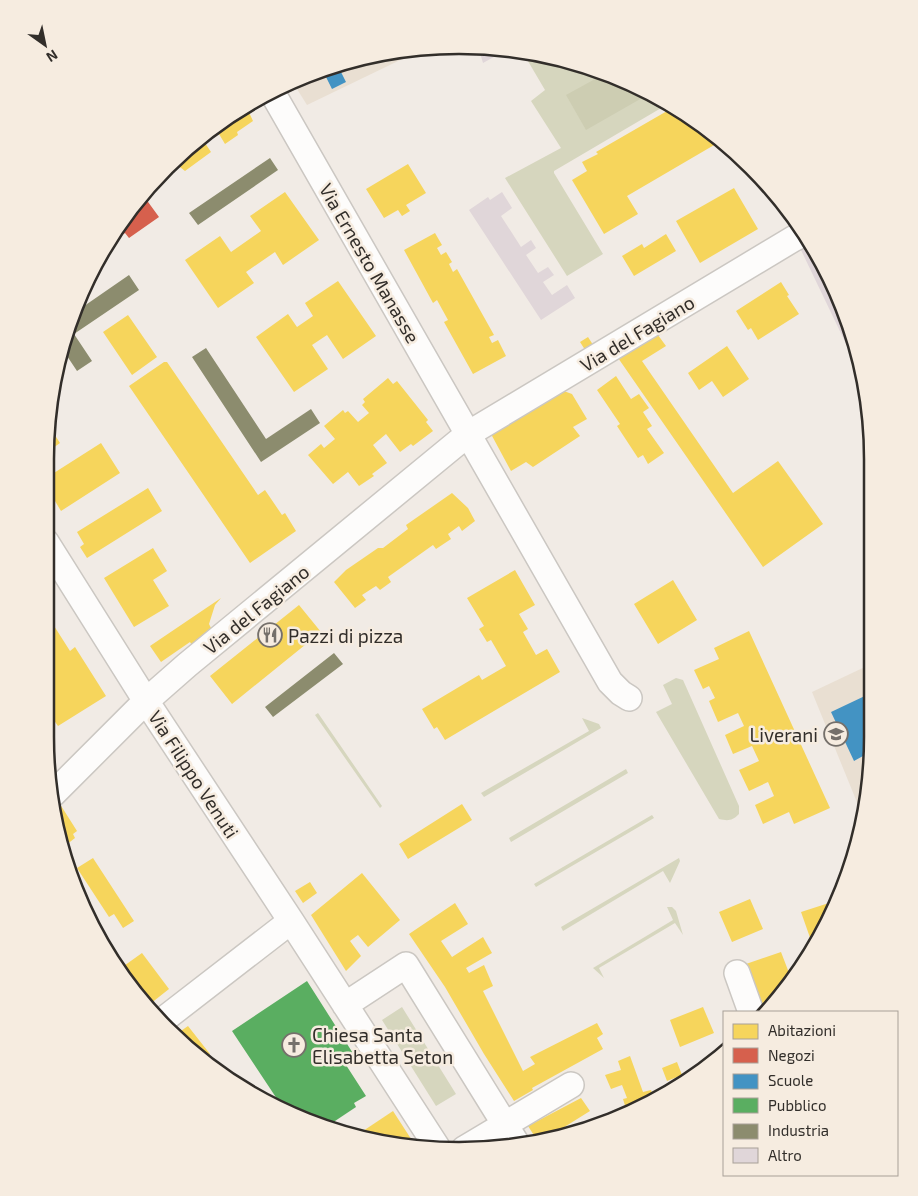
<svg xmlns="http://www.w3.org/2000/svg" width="918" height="1196" font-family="'Exo 2',sans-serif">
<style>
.built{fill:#e9dfd2}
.green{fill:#d6d6be}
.forest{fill:#cdcdb2}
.homes{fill:#f6d55c}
.shops{fill:#d6604d}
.schools{fill:#4393c3}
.public{fill:#5aae61}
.industry{fill:#8c8c6e}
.building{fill:#e0d6d9}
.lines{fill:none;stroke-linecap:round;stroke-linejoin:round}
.street-casing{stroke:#cbc7c2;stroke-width:28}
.street{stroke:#fdfcfb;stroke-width:25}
.labels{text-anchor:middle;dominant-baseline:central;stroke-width:5;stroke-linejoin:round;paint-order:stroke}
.street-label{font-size:19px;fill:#322e2a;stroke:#f6ece0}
.poi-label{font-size:19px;fill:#322e2a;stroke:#f6ece0;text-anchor:start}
.rim{fill:none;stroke:#322e2a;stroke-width:2.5}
</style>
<rect width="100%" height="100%" fill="#f1ebe5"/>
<path class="built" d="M 423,49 L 307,105 L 292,81 L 300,77 L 378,53 Z
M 869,665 L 869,694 L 832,713 L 854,760 L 863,756 L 869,770 L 869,791 L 863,817 L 812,692 Z"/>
<path class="green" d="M 522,51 L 539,53 L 617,76 L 668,104 L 554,171 L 554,173 L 603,254 L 567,276 L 505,178 L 561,148 L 531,101 L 545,90 Z
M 676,678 L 683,680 L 739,806 L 739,814 C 732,821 728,821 719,819 L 656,712 L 672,704 L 663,685 Z
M 318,713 L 382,806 L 380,808 L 315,715 Z
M 582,718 L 599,724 L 601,728 L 484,797 L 481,793 L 589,731 Z
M 626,769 L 628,773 L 511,842 L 509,838 Z
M 652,815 L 654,818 L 536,887 L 534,884 Z
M 679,858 L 680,861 L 670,883 L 663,871 L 563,931 L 561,927 Z
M 667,907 L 672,907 L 676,911 L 683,935 L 675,923 L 599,968 L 604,978 L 593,968 L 673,920 Z
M 402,1007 L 456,1094 L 436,1106 L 382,1020 Z"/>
<path class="forest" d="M 606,73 L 617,76 L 649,94 L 586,130 L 566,95 Z"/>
<path class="homes" d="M 246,106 L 253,121 L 237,132 L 238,135 L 225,144 L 219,134 L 216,136 L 213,130 L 229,115 Z
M 674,107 L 689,115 L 721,141 L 627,196 L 638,214 L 604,234 L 572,180 L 587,171 L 582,162 L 598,154 L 596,152 Z
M 205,137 L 208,141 L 205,143 L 211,152 L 185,171 L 176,164 Z
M 408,164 L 426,193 L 406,205 L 410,211 L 402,216 L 398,210 L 384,218 L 366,189 Z
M 734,188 L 758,229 L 700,263 L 676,221 Z
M 285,192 L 319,240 L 283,265 L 275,252 L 246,272 L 254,283 L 218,308 L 185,260 L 220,236 L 231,252 L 261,231 L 250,216 Z
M 435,233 L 442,245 L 437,248 L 441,255 L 446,252 L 452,262 L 449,264 L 453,272 L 457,269 L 494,335 L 489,337 L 492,343 L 498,340 L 506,356 L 473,374 L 444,322 L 448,320 L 437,300 L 433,303 L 404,250 Z
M 666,234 L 676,251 L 634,276 L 622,256 L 642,244 L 644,248 Z
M 338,281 L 376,336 L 343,359 L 327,335 L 312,345 L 328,369 L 294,392 L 256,337 L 288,314 L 297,327 L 313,316 L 305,303 Z
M 781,282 L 789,295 L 787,296 L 799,314 L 758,340 L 751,328 L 748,330 L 736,311 Z
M 128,315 L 157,357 L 132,375 L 103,332 Z
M 655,331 L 666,346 L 642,361 L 733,493 L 778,461 L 823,524 L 763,567 L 616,355 Z
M 588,337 L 597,351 L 589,356 L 580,342 Z
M 727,346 L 749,379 L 723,397 L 712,381 L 699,390 L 688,373 Z
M 164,362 L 167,362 L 258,495 L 265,490 L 282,515 L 285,513 L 296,531 L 250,563 L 129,386 Z
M 616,376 L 631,399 L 639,394 L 649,408 L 643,412 L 652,426 L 647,429 L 664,453 L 648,464 L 643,455 L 638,458 L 617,426 L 620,424 L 597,390 Z
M 388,378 L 393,384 L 397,381 L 428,420 L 426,422 L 433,431 L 413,446 L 411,444 L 400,452 L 386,434 L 373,445 L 387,463 L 372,474 L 374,476 L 359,486 L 348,472 L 333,484 L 308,455 L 321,444 L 324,448 L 335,439 L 324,426 L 343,410 L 345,413 L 348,411 L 358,422 L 369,413 L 362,405 L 365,402 L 363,399 Z
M 561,390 L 572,394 L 587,419 L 573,427 L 580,436 L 533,467 L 526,462 L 511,471 L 491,434 Z
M 47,423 L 60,443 L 46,453 L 46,432 Z
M 101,443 L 120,473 L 61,511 L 46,486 L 46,478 Z
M 148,488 L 162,511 L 87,558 L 80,547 L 84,544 L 77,532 Z
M 452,493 L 468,508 L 475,521 L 462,531 L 459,526 L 448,534 L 451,539 L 436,549 L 433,545 L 388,577 L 391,582 L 380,590 L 376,586 L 362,595 L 366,600 L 355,608 L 334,582 L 346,570 L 378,548 L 383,548 L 408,529 L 406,525 Z
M 153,548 L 167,571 L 153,580 L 169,606 L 134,627 L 104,578 Z
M 515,570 L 535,605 L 519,614 L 528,629 L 523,632 L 536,655 L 547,649 L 560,672 L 445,740 L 437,727 L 434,729 L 422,709 L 479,675 L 482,680 L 506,666 L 491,640 L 487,642 L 479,629 L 484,626 L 467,598 Z
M 673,580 L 697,620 L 658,644 L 634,604 Z
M 221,598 L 215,605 L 209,624 L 213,632 L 193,647 L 190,642 L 161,662 L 150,646 Z
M 299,605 L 321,632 L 232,704 L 210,676 Z
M 49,618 L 70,651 L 75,647 L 106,696 L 58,726 L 53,719 L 45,724 L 45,621 Z
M 749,631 L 830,808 L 794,824 L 789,812 L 763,824 L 755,805 L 774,796 L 768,782 L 749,791 L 739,770 L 759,761 L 752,746 L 733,754 L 725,735 L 744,726 L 738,713 L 718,722 L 709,701 L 715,698 L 709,686 L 703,689 L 694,670 L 719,659 L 714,648 Z
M 58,801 L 77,831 L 73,834 L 75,838 L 66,845 L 64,842 L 60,844 L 59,843 L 54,805 Z
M 462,804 L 472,820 L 408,859 L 399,844 Z
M 93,858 L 134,921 L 123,928 L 114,914 L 109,917 L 77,868 Z
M 362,873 L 400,920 L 368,947 L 358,935 L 350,941 L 361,956 L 346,971 L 311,915 Z
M 310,882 L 317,893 L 303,903 L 295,891 Z
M 750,899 L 763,929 L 732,942 L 719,912 Z
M 832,902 L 834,908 L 814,949 L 801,912 Z
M 455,903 L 468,924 L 441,941 L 452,957 L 483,937 L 492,953 L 466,968 L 469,973 L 484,965 L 493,986 L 483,991 L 523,1071 L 535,1064 L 530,1057 L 597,1023 L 603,1034 L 597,1038 L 603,1049 L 532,1088 L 533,1090 L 514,1101 L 484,1054 L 445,987 L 409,934 Z
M 781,952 L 791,978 L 765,1012 L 763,1012 L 746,964 Z
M 142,953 L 169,989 L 150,1004 L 121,968 Z
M 703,1007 L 714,1033 L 680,1047 L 670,1020 Z
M 188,1026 L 210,1054 L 203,1060 L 186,1048 L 175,1035 Z
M 630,1056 L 643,1092 L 651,1090 L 654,1098 L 627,1112 L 623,1099 L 627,1098 L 622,1085 L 611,1089 L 605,1075 L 621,1070 L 618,1061 Z
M 677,1062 L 682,1075 L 667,1081 L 662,1068 Z
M 581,1098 L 590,1111 L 558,1131 L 561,1135 L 537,1140 L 528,1126 Z
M 393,1111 L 415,1145 L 378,1143 L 363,1138 L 360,1133 Z"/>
<path class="shops" d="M 143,195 L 159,217 L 129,238 L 125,233 L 106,247 L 130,207 Z"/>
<path class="schools" d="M 340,70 L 346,82 L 332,89 L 326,77 Z
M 869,694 L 869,770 L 863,756 L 854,761 L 831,712 Z"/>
<path class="public" d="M 307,981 L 356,1058 L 346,1065 L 366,1096 L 354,1103 L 356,1107 L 332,1123 L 329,1120 L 322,1124 L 285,1111 L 232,1031 Z"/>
<path class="industry" d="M 270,158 L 278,170 L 198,225 L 189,213 Z
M 129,275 L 139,290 L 74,334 L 92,361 L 77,371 L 61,347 L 74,313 Z
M 206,348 L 266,439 L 311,409 L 320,423 L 261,462 L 192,357 Z
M 334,653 L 343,664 L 273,717 L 265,707 Z"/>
<path class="building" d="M 488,48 L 499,49 L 501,53 L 483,63 L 480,53 Z
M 502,192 L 512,208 L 501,216 L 521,247 L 531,240 L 536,248 L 526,255 L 538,273 L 548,267 L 554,275 L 543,282 L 552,295 L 567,285 L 575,298 L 541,320 L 469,210 L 488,197 L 490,200 Z
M 811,243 L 842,301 L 861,375 L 800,248 Z"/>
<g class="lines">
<g class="street-casing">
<path id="street" d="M 272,92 L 610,682 L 621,693 L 629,698
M 46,542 L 146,701 L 291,921 L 437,1147
M 53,794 L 146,701 L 187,665 L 468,434 L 793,239 L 805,233
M 737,973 L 751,1012
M 345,1005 L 406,965 L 517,1144
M 163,1020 L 291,921
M 464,1149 L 571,1085"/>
</g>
<use href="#street" class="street"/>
</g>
<defs>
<g id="restaurant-ring" transform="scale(1.25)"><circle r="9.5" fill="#f6ece0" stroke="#75706b" stroke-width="1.5"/><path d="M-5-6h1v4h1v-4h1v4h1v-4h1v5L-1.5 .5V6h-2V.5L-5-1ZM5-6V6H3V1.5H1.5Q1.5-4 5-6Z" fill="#75706b"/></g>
<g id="school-ring" transform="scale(1.25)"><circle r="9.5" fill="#f6ece0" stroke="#75706b" stroke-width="1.5"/><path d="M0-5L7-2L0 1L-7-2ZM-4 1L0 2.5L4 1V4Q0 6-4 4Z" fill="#75706b"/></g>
<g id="church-ring" transform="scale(1.25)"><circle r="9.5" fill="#f6ece0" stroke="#75706b" stroke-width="1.5"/><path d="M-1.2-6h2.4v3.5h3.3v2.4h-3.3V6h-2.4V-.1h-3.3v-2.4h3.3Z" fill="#75706b"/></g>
</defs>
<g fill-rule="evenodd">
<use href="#restaurant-ring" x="270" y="635"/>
<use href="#school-ring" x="836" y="734"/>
<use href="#church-ring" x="294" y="1045"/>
</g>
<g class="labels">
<g class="street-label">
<text transform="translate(370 263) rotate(60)">Via Ernesto Manasse</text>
<text transform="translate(637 333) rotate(-31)">Via del Fagiano</text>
<text transform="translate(256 609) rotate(-39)">Via del Fagiano</text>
<text transform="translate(194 774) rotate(57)">Via Filippo Venuti</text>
</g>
<g class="poi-label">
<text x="288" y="635">Pazzi di pizza</text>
<text x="818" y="734" text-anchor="end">Liverani</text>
<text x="312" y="1034">Chiesa Santa<tspan x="312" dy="22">Elisabetta Seton</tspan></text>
</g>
</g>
<path d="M0 0H918V1196H0ZM459 54H459A405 405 0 0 1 864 459V737A405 405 0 0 1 459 1142H459A405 405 0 0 1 54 737V459A405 405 0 0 1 459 54Z" fill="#f6ece0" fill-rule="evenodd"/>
<path class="rim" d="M459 54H459A405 405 0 0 1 864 459V737A405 405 0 0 1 459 1142H459A405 405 0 0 1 54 737V459A405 405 0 0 1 459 54Z"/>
<rect x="723" y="1011" width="175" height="165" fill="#f6ece0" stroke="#a8a097"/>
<rect x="733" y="1024" width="25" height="15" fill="#f6d55c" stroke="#a8a097"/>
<text x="768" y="1036" font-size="15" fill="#322e2a">Abitazioni</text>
<rect x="733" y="1048" width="25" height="15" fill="#d6604d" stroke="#a8a097"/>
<text x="768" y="1061" font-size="15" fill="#322e2a">Negozi</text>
<rect x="733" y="1074" width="25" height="15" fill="#4393c3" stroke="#a8a097"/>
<text x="768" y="1086" font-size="15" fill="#322e2a">Scuole</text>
<rect x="733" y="1098" width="25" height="15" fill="#5aae61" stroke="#a8a097"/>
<text x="768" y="1111" font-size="15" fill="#322e2a">Pubblico</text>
<rect x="733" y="1124" width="25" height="15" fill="#8c8c6e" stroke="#a8a097"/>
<text x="768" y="1136" font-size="15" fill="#322e2a">Industria</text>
<rect x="733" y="1148" width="25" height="15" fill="#e0d6d9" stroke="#a8a097"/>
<text x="768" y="1161" font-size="15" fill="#322e2a">Altro</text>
<g transform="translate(45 45) rotate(147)" stroke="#f6ece0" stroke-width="4" paint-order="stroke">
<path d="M0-4L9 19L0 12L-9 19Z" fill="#322e2a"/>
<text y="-8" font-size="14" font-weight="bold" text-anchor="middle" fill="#322e2a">N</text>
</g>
</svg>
